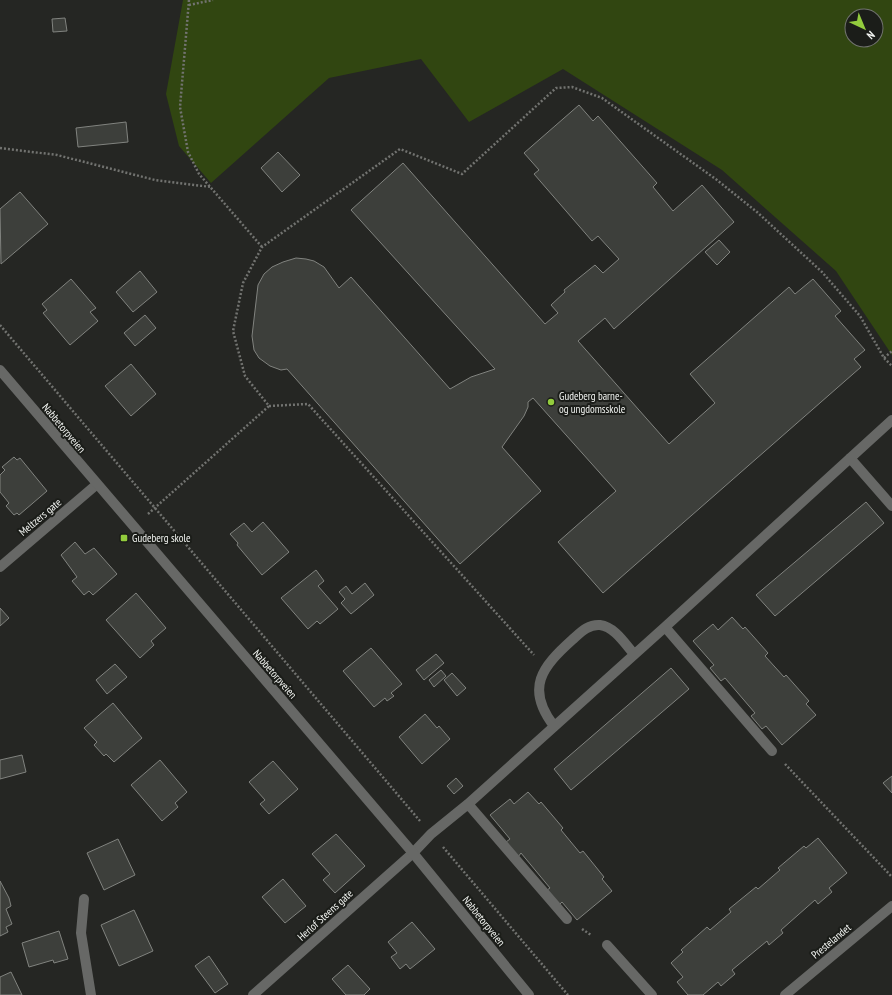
<svg xmlns="http://www.w3.org/2000/svg" width="892" height="995" font-family="'PT Sans Narrow',sans-serif">
<style>
.green{fill:#314611;fill-rule:evenodd}
.building{fill:#3d3f3b;stroke:#81837f}
.lines{fill:none;stroke-linecap:round;stroke-linejoin:round}
.path{stroke:#727370;stroke-width:2.5;stroke-dasharray:2 2;stroke-linecap:butt}
.service{stroke:#676866;stroke-width:10}
.minor{stroke:#676866;stroke-width:10}
.tertiary{stroke:#676866;stroke-width:10}
.poi-dot{fill:#93cc3d;stroke:#1b1d19;stroke-width:1.5}
.labels{text-anchor:middle;dominant-baseline:central;stroke-width:4;stroke-linejoin:round;paint-order:stroke}
.poi-label{font-size:11px;fill:#f2f4f1;stroke:#1b1d19;text-anchor:start}
.street-label{font-size:11px;fill:#f2f4f1;stroke:#1b1d19}
</style>
<rect width="100%" height="100%" fill="#252623"/>
<path class="green" d="M 183,0 L 892,0 L 892,355 L 836,271 L 722,170 L 563,69 L 469,122 L 421,59 L 329,78 L 211,183 L 179,146 L 166,94 ZM 852,16 L 876,16 L 876,40 L 852,40 Z"/>
<path class="building" d="M 65,18 L 67,31 L 53,32 L 52,19 Z
M 579,105 L 593,121 L 598,116 L 657,183 L 653,187 L 673,211 L 702,185 L 734,222 L 614,329 L 605,318 L 578,341 L 669,444 L 715,403 L 690,374 L 789,287 L 795,294 L 813,279 L 841,311 L 835,316 L 865,350 L 854,359 L 861,367 L 603,593 L 558,542 L 616,491 L 533,398 L 528,402 L 528,407 L 524,416 L 502,447 L 541,491 L 460,564 L 287,369 L 281,370 L 270,366 L 259,358 L 254,350 L 252,336 L 258,285 L 264,274 L 272,267 L 283,262 L 296,258 L 306,259 L 314,261 L 324,267 L 339,288 L 351,277 L 450,389 L 471,377 L 495,369 L 351,210 L 403,163 L 545,324 L 558,313 L 551,305 L 565,292 L 564,290 L 595,265 L 603,273 L 619,259 L 598,236 L 592,241 L 534,174 L 539,170 L 524,153 Z
M 126,122 L 128,142 L 78,147 L 76,128 Z
M 278,152 L 300,175 L 282,192 L 261,168 Z
M 20,192 L 48,224 L 1,264 L 0,209 Z
M 719,240 L 730,252 L 717,265 L 705,252 Z
M 140,271 L 157,292 L 133,312 L 116,292 Z
M 71,279 L 96,308 L 90,312 L 98,321 L 70,345 L 43,313 L 47,310 L 42,304 Z
M 145,315 L 156,328 L 135,346 L 124,333 Z
M 131,364 L 156,394 L 131,416 L 105,386 Z
M 14,457 L 17,460 L 20,458 L 47,491 L 19,515 L 17,513 L 14,515 L 6,506 L 9,503 L 0,492 L 0,475 L 5,470 L 2,467 Z
M 866,502 L 884,523 L 775,616 L 756,595 Z
M 263,522 L 289,552 L 262,575 L 237,545 L 238,543 L 230,534 L 244,523 L 252,532 Z
M 75,542 L 85,554 L 94,548 L 117,574 L 93,595 L 89,591 L 84,595 L 72,581 L 77,577 L 61,555 Z
M 316,570 L 324,581 L 318,586 L 338,609 L 320,624 L 317,621 L 308,629 L 281,598 Z
M 365,583 L 374,595 L 351,614 L 341,603 L 345,599 L 339,592 L 346,586 L 352,594 Z
M 136,593 L 166,628 L 151,641 L 154,645 L 140,658 L 106,620 Z
M 0,608 L 9,618 L 0,626 Z
M 732,617 L 743,629 L 745,627 L 768,653 L 765,656 L 784,677 L 786,675 L 809,701 L 806,704 L 816,715 L 782,745 L 766,726 L 762,729 L 751,716 L 755,713 L 725,678 L 721,681 L 710,668 L 714,665 L 693,641 L 713,624 L 718,630 Z
M 371,648 L 402,684 L 391,693 L 394,696 L 387,701 L 385,698 L 374,707 L 343,671 Z
M 436,654 L 444,663 L 424,680 L 416,670 Z
M 115,664 L 127,677 L 107,694 L 96,680 Z
M 671,668 L 689,689 L 571,790 L 554,769 Z
M 441,670 L 446,676 L 434,687 L 429,680 Z
M 452,673 L 466,688 L 457,696 L 444,680 Z
M 113,703 L 142,738 L 114,762 L 106,754 L 104,756 L 94,745 L 97,742 L 84,728 Z
M 425,714 L 437,728 L 439,726 L 450,739 L 422,764 L 399,737 Z
M 22,755 L 26,772 L 0,779 L 0,760 Z
M 160,760 L 187,792 L 175,803 L 178,807 L 162,821 L 131,785 Z
M 273,761 L 298,789 L 269,814 L 260,804 L 265,800 L 249,782 Z
M 892,776 L 892,793 L 883,783 Z
M 456,778 L 463,786 L 454,794 L 447,786 Z
M 528,792 L 539,804 L 541,802 L 563,828 L 561,830 L 580,853 L 583,851 L 604,877 L 602,879 L 612,891 L 577,920 L 562,902 L 559,905 L 547,890 L 550,888 L 521,853 L 518,857 L 506,842 L 510,839 L 490,815 L 510,799 L 514,804 Z
M 336,834 L 365,866 L 335,893 L 323,880 L 330,874 L 312,854 Z
M 818,838 L 847,873 L 829,888 L 832,892 L 818,904 L 815,900 L 781,930 L 783,933 L 769,945 L 767,941 L 732,970 L 735,974 L 721,986 L 718,982 L 703,995 L 688,995 L 677,982 L 683,977 L 671,963 L 683,952 L 681,950 L 707,927 L 710,930 L 731,912 L 729,909 L 756,887 L 758,889 L 780,870 L 778,868 L 804,846 L 806,848 Z
M 118,839 L 135,875 L 104,890 L 87,853 Z
M 283,879 L 306,906 L 285,923 L 262,897 Z
M 0,881 L 9,898 L 11,906 L 6,909 L 12,924 L 6,927 L 8,932 L 0,936 Z
M 134,910 L 153,951 L 119,966 L 101,925 Z
M 412,922 L 435,949 L 410,969 L 406,964 L 400,969 L 391,957 L 397,953 L 388,942 Z
M 59,931 L 68,959 L 54,963 L 53,960 L 29,967 L 22,943 Z
M 209,956 L 228,984 L 215,993 L 195,966 Z
M 348,965 L 370,989 L 364,995 L 346,995 L 332,979 Z
M 11,972 L 22,995 L 0,995 L 0,977 Z"/>
<g class="lines">
<path class="path" d="M 189,0 L 180,107 L 188,152 L 199,174 L 262,247
M 189,5 L 213,0
M 0,148 L 57,155 L 155,180 L 211,187
M 0,325 L 420,821
M 884,358 L 892,351
M 269,406 L 308,404 L 534,655
M 148,514 L 269,406 L 245,376 L 233,331 L 243,283 L 262,247 L 400,149 L 462,174 L 556,88 L 572,87 L 602,98 L 717,180 L 757,212 L 822,272 L 860,316 L 884,358 L 892,366
M 785,764 L 892,877
M 443,847 L 568,995
M 582,929 L 591,935"/>
<path class="service" d="M 850,458 L 892,506
M 665,627 L 772,751
M 554,726 C 525,688 542,667 572,640 C 580,633 588,624 600,625 C 615,627 625,644 634,654
M 468,804 L 567,919
M 413,853 L 431,834 L 468,804 L 665,627 L 892,420
M 84,899 L 81,933 L 91,995
M 607,945 L 652,995"/>
<path class="minor" d="M 0,567 L 96,485
M 253,995 L 413,853
M 785,995 L 892,906"/>
<path class="tertiary" d="M 0,370 L 413,853 L 529,995"/>
</g>
<g class="poi-dot">
<circle cx="551" cy="402" r="4"/>
<rect x="120" y="534" width="8" height="8" rx="2"/>
</g>
<g class="labels">
<g class="poi-label">
<text x="559" y="396">Gudeberg barne-<tspan x="559" dy="13">og ungdomsskole</tspan></text>
<text x="132" y="538">Gudeberg skole</text>
</g>
<g class="street-label">
<text transform="translate(64 428) rotate(50)">Nabbetorpveien</text>
<text transform="translate(40 517) rotate(-40)">Meltzers gate</text>
<text transform="translate(275 674) rotate(49)">Nabbetorpveien</text>
<text transform="translate(325 915) rotate(-42)">Herlof Steens gate</text>
<text transform="translate(484 921) rotate(51)">Nabbetorpveien</text>
<text transform="translate(831 941) rotate(-40)">Prestelandet</text>
</g>
</g>
<g transform="translate(864 28) rotate(136)"><circle r="19" fill="#1b1d19" stroke="#71736f"/>
<path d="M0-3L7 15L0 10L-7 15Z" fill="#93cc3d"/>
<text y="-6" font-size="11" font-weight="bold" text-anchor="middle" fill="#f2f4f1">N</text>
</g>
</svg>
